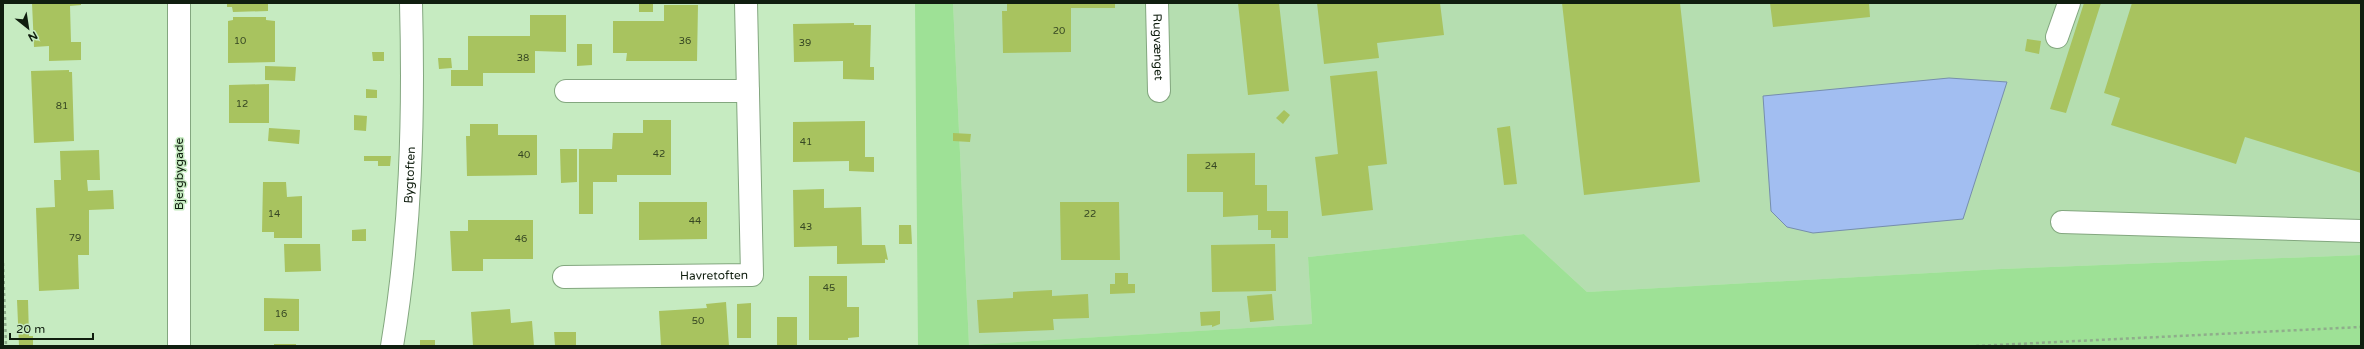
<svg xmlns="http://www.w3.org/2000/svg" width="2364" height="349" font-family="'Varela Round',sans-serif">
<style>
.built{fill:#b5deb0}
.green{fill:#9ee196}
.water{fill:#a2bef1;stroke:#768ead}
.building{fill:#a8c35f}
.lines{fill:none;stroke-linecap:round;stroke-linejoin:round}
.minor-casing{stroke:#83a77f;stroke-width:24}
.path{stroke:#8fad8b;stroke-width:2.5;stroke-dasharray:3 3;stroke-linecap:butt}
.minor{stroke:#fff;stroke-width:22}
.labels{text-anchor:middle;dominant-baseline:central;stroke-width:3;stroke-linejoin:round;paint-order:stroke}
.number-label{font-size:10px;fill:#364723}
.street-label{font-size:12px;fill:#101e0f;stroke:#c6ebc1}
</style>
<rect width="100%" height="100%" fill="#c6ebc1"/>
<path class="built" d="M 953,3 L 2361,3 L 2361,255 L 2001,269 L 1587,292 L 1524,234 L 1308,257 L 1312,324 L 969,345 Z"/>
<path class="green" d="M 915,3 L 953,3 L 969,345 L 1312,324 L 1308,257 L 1524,234 L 1587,292 L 2001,269 L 2361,255 L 2361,346 L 918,346 Z"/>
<path class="water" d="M 1949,78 L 2007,82 L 1963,219 L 1813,233 L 1787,227 L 1771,211 L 1763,96 Z"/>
<path class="building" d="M 32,3 L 81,3 L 81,5 L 70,6 L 71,42 L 81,42 L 81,60 L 49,61 L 49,46 L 34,47 Z
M 227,3 L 268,3 L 268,11 L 233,12 L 232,7 L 227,7 Z
M 639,3 L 653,3 L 653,12 L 639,12 Z
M 1007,3 L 1115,3 L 1115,8 L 1071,8 L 1071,52 L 1003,53 L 1002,11 L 1007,11 Z
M 1238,3 L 1279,3 L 1289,91 L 1248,95 Z
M 1317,3 L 1440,3 L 1444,35 L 1377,43 L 1379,58 L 1324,64 Z
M 1562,3 L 1680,3 L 1700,182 L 1584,195 Z
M 1770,3 L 1869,3 L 1870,17 L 1773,27 Z
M 2084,3 L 2101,3 L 2066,113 L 2050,109 Z
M 2132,3 L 2361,3 L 2361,173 L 2245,137 L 2236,164 L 2111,125 L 2120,98 L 2104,93 Z
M 664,5 L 698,5 L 697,61 L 626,61 L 627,53 L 613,53 L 613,21 L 664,21 Z
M 530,15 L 566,15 L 566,52 L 535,51 L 535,73 L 483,73 L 483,86 L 451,86 L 451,70 L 468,70 L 468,36 L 530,36 Z
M 233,17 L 266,17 L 266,20 L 275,21 L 275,62 L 228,63 L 228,21 L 233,20 Z
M 854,23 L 854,25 L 871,25 L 870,67 L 874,67 L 874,80 L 843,79 L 843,61 L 794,62 L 793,24 Z
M 2027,39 L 2041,41 L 2039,54 L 2025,51 Z
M 577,44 L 592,44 L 592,65 L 577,66 Z
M 372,52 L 384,52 L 384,61 L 373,61 Z
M 438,58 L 451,58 L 452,68 L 439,69 Z
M 265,66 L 296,67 L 295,81 L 265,80 Z
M 69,70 L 69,72 L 72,72 L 74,141 L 34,143 L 31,71 Z
M 1377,71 L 1387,164 L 1368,166 L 1373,210 L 1322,216 L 1315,157 L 1338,154 L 1330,76 Z
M 269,84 L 269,123 L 229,123 L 229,85 Z
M 366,89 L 377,90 L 377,98 L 366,98 Z
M 1284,110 L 1290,115 L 1283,124 L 1276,118 Z
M 354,115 L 367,116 L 366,131 L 354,130 Z
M 643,120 L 671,120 L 671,175 L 617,175 L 617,182 L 593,182 L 593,214 L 579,214 L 579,149 L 612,149 L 613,133 L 643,133 Z
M 865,121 L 865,157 L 874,157 L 874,172 L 849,171 L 849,161 L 793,162 L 793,122 Z
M 470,124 L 498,124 L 498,135 L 537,135 L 537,175 L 467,176 L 466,136 L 470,136 Z
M 1510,126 L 1517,184 L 1504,185 L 1497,128 Z
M 269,128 L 300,130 L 299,144 L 268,141 Z
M 953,133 L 971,134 L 970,142 L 953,141 Z
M 560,149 L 577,149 L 577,182 L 561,183 Z
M 99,150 L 100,180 L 87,180 L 88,191 L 113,190 L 114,209 L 89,210 L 89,255 L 78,255 L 79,289 L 39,291 L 36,208 L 55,207 L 54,180 L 61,180 L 60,151 Z
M 1255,153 L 1255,185 L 1267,185 L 1267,211 L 1288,211 L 1288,238 L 1271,238 L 1271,230 L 1258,230 L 1258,215 L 1223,217 L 1223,192 L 1187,192 L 1187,154 Z
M 364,156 L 391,156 L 390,166 L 378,166 L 378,161 L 364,161 Z
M 263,182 L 286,182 L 287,197 L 302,196 L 302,238 L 274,238 L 274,232 L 262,232 Z
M 824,189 L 824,208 L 861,207 L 862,245 L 885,245 L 888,260 L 885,259 L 885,263 L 837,264 L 837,246 L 794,247 L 793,190 Z
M 639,202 L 707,202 L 707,239 L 639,240 Z
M 1060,202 L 1119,202 L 1120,260 L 1061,260 Z
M 468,220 L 533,220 L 533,259 L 483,259 L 483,271 L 452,271 L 450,231 L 468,231 Z
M 899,225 L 911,225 L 912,244 L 899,244 Z
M 366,229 L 366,241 L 352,241 L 352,230 Z
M 284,244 L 320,244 L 321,271 L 285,272 Z
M 1275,244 L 1276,291 L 1212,292 L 1211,245 Z
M 1115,273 L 1128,273 L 1128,284 L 1135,284 L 1135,293 L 1110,294 L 1110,284 L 1115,284 Z
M 809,276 L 847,276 L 847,307 L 859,307 L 859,337 L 848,338 L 848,340 L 809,340 Z
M 1052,290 L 1052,296 L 1088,294 L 1089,318 L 1053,319 L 1054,330 L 979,333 L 977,300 L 1013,298 L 1013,292 Z
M 1272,294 L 1274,320 L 1250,322 L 1247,296 Z
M 264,298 L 299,299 L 299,331 L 264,331 Z
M 17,300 L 28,300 L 29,336 L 33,336 L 33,346 L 19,346 Z
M 726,302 L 729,346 L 661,346 L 659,311 L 707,308 L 706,304 Z
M 751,303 L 751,338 L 737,338 L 737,304 Z
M 510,309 L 511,323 L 532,321 L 534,346 L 473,346 L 471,312 Z
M 1220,311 L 1220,324 L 1212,327 L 1212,325 L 1201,326 L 1200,312 Z
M 777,317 L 797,317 L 797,346 L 777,346 Z
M 554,332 L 576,332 L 576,346 L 555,346 Z
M 420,340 L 435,340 L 435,346 L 420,346 Z
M 274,344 L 296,344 L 296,346 L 274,346 Z"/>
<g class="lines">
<g class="minor-casing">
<g id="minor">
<path d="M 179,3 L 179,346"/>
<path id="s1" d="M 1157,3 L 1159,91"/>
<path d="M 2057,37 L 2069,3"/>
<path d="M 566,91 L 748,91"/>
<path d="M 2062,222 L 2361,231"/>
<path id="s2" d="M 564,277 L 752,275 L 746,3"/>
<path id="s3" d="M 392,346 C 411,232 414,118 411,3"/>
</g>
</g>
<path class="path" d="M 3,263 L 6,346
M 1976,346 L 2361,327"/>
<use href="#minor" class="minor"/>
</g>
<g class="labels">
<g class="number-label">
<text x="1059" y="31">20</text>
<text x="240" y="41">10</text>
<text x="685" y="41">36</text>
<text x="805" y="43">39</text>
<text x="523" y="58">38</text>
<text x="242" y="104">12</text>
<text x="62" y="106">81</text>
<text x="806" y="142">41</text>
<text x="659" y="154">42</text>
<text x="524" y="155">40</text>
<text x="1211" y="166">24</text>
<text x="274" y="214">14</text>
<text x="1090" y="214">22</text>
<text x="695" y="221">44</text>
<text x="806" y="227">43</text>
<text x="75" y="238">79</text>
<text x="521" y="239">46</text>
<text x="829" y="288">45</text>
<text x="281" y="314">16</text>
<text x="698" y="321">50</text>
</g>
<g class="street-label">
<text stroke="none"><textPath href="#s1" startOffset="44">Rugvænget</textPath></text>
<text transform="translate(179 174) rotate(-90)">Bjergbygade</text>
<text stroke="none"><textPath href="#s3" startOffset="172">Bygtoften</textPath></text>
<text stroke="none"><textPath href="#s2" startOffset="150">Havretoften</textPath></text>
</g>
</g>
<rect width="2364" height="349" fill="none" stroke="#101e0f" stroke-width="8"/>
<g transform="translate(28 28) rotate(150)" stroke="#c6ebc1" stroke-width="3" paint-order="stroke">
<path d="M0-3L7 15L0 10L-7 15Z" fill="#101e0f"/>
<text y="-6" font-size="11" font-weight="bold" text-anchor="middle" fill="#101e0f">N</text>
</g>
<path d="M10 333v6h83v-6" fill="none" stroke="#101e0f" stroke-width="2"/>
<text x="16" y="333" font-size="12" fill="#101e0f" stroke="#c6ebc1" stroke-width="3" paint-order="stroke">20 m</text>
</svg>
